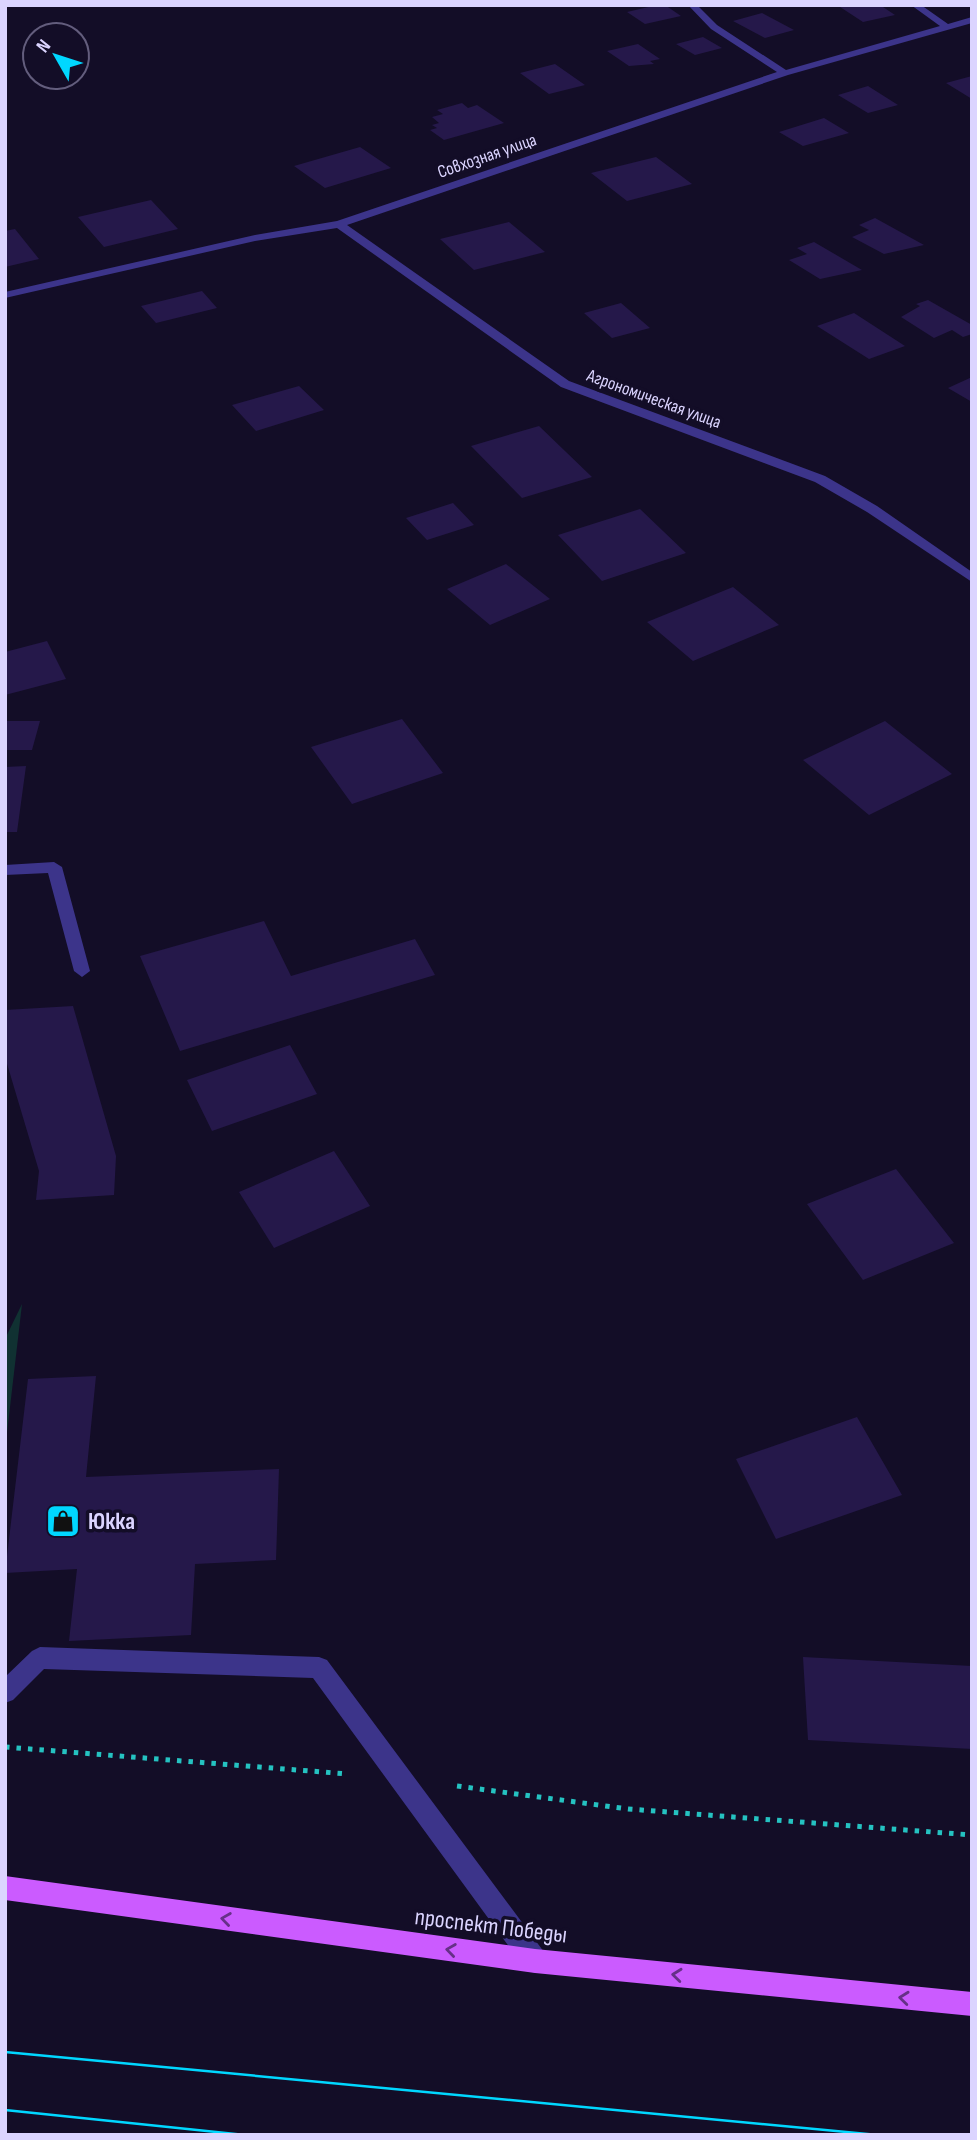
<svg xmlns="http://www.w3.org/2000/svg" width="977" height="2140" font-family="'Sofia Sans Condensed',sans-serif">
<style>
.green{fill:#103132}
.building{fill:#25184a}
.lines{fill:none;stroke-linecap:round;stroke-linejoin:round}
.path{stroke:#25c2c1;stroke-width:5;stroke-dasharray:4.5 7;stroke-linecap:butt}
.minor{fill:#3c348a;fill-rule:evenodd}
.major{fill:#cb5bff;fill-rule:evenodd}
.tram{stroke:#00d7ff;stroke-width:2.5}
.oneway{stroke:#663088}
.labels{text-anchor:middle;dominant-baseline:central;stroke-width:7;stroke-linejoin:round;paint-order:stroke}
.far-street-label{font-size:18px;fill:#dbd4ff;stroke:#130d27}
.near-poi-label{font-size:24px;font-weight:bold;fill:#dbd4ff;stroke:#130d27;text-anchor:start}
.near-street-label{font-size:24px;fill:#dbd4ff;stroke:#130d27}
</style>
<rect width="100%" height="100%" fill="#130d27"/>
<path class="green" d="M 22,1304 L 5,1450 L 5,1339 Z"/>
<path class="building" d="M 657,5 L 665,5 L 681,16 L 645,24 L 627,12 Z
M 837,5 L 880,5 L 895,15 L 863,22 Z
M 762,13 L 794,30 L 765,38 L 733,21 Z
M 703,37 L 722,48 L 695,55 L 676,44 Z
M 638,44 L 660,59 L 650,61 L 654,64 L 629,66 L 607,51 Z
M 555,64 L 585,85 L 549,94 L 520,73 Z
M 972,76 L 972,99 L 946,83 Z
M 868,86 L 898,105 L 868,113 L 838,95 Z
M 462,103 L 468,108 L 477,105 L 504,123 L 444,140 L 430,130 L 437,128 L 432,125 L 439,123 L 432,117 L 443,114 L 437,110 Z
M 824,118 L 849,133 L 803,146 L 779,132 Z
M 360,147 L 391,168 L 325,188 L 294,166 Z
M 656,157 L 692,184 L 627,201 L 591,173 Z
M 151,200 L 178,229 L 104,247 L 78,217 Z
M 875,218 L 924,245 L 884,254 L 852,237 L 869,230 L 859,225 Z
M 509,222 L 545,252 L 474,270 L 440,239 Z
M 15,229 L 39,259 L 5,267 L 5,231 Z
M 814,242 L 862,270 L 820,279 L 789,260 L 807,254 L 797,248 Z
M 202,291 L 217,308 L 156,323 L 141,306 Z
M 928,300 L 972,325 L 972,334 L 963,337 L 952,330 L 934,338 L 901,317 L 920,306 L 916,304 Z
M 621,303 L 650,328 L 612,338 L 584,313 Z
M 854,313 L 905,346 L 869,359 L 817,326 Z
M 972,377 L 972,402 L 948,388 Z
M 299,386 L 324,410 L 256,431 L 232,405 Z
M 539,426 L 592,477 L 522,498 L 471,446 Z
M 453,503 L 474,525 L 427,540 L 406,518 Z
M 640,509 L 686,553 L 602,581 L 558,535 Z
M 506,564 L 550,599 L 490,625 L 447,589 Z
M 733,587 L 779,625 L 693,661 L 647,622 Z
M 47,641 L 66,679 L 5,695 L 5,652 Z
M 402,719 L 443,773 L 352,804 L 311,747 Z
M 5,721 L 40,721 L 32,750 L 5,750 Z
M 885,721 L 952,774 L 869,815 L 803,760 Z
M 26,766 L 17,832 L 5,832 L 5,767 Z
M 264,921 L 291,976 L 415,939 L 435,975 L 180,1051 L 140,956 Z
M 73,1006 L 116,1156 L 114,1195 L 36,1200 L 39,1171 L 5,1057 L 5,1010 Z
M 290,1045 L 317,1094 L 212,1131 L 187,1080 Z
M 334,1151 L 370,1206 L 274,1248 L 239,1192 Z
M 896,1169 L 954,1243 L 863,1280 L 807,1204 Z
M 96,1376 L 86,1477 L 279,1469 L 276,1560 L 195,1564 L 191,1635 L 69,1641 L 77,1569 L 5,1573 L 28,1379 Z
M 857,1417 L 902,1495 L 776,1539 L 736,1459 Z
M 803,1657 L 972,1666 L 972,1749 L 808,1740 Z"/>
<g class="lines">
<path class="path" d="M 5,1747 L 348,1774
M 457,1786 L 628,1809 L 972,1835"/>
<path class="minor" d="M 688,5 L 697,5 L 717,25 L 786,70 L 940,26 L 911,5 L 921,5 L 948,24 L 972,17 L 972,23 L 788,75 L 347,225 L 569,381 L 825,476 L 877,506 L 972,572 L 972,582 L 867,512 L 815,482 L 561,387 L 337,228 L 255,241 L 5,298 L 5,292 L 255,235 L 337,221 L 777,72 L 711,29 Z
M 54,862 L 62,867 L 90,971 L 82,977 L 74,971 L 48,873 L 5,875 L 5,865 Z
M 40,1647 L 319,1657 L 327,1660 L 544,1952 L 547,1961 L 544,1970 L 535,1973 L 526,1970 L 313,1678 L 44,1669 L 13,1700 L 5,1703 L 5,1677 L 32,1651 Z"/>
<path class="major" d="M 5,1876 L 535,1949 L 972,1992 L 972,2016 L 535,1973 L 5,1900 Z"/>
<path class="tram" d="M 5,2052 L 878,2135
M 5,2110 L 245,2135"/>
</g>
<defs><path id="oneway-chevron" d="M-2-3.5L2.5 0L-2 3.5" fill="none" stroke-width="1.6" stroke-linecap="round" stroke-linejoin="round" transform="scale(1.75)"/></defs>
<g class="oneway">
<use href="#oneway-chevron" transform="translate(226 1919) rotate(-172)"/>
<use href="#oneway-chevron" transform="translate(451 1950) rotate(-172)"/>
<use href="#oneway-chevron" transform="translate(677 1975) rotate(-174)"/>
<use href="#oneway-chevron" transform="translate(904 1998) rotate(-174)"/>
</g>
<defs>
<g id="shop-square" transform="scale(1.75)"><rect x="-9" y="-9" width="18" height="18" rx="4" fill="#00d7ff" stroke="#130d27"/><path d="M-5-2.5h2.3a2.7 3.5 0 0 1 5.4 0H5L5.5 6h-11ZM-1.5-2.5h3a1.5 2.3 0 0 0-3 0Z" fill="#111"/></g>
</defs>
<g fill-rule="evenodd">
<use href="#shop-square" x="63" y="1521"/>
</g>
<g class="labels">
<g class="far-street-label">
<text transform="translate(487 156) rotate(-19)">Совхозная улица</text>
<text transform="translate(654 399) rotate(20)">Агрономическая улица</text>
</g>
<g class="near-poi-label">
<text x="88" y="1521">Юкка</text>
</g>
<g class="near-street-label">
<text transform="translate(491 1926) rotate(7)">проспект Победы</text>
</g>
</g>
<rect width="977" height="2140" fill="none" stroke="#dbd4ff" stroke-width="14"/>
<g transform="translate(56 56) rotate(309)"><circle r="33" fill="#130d27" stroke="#635d7d" stroke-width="2"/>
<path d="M0-5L12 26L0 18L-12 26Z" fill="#00d7ff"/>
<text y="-10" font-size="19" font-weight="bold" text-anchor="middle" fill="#dbd4ff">N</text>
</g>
</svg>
